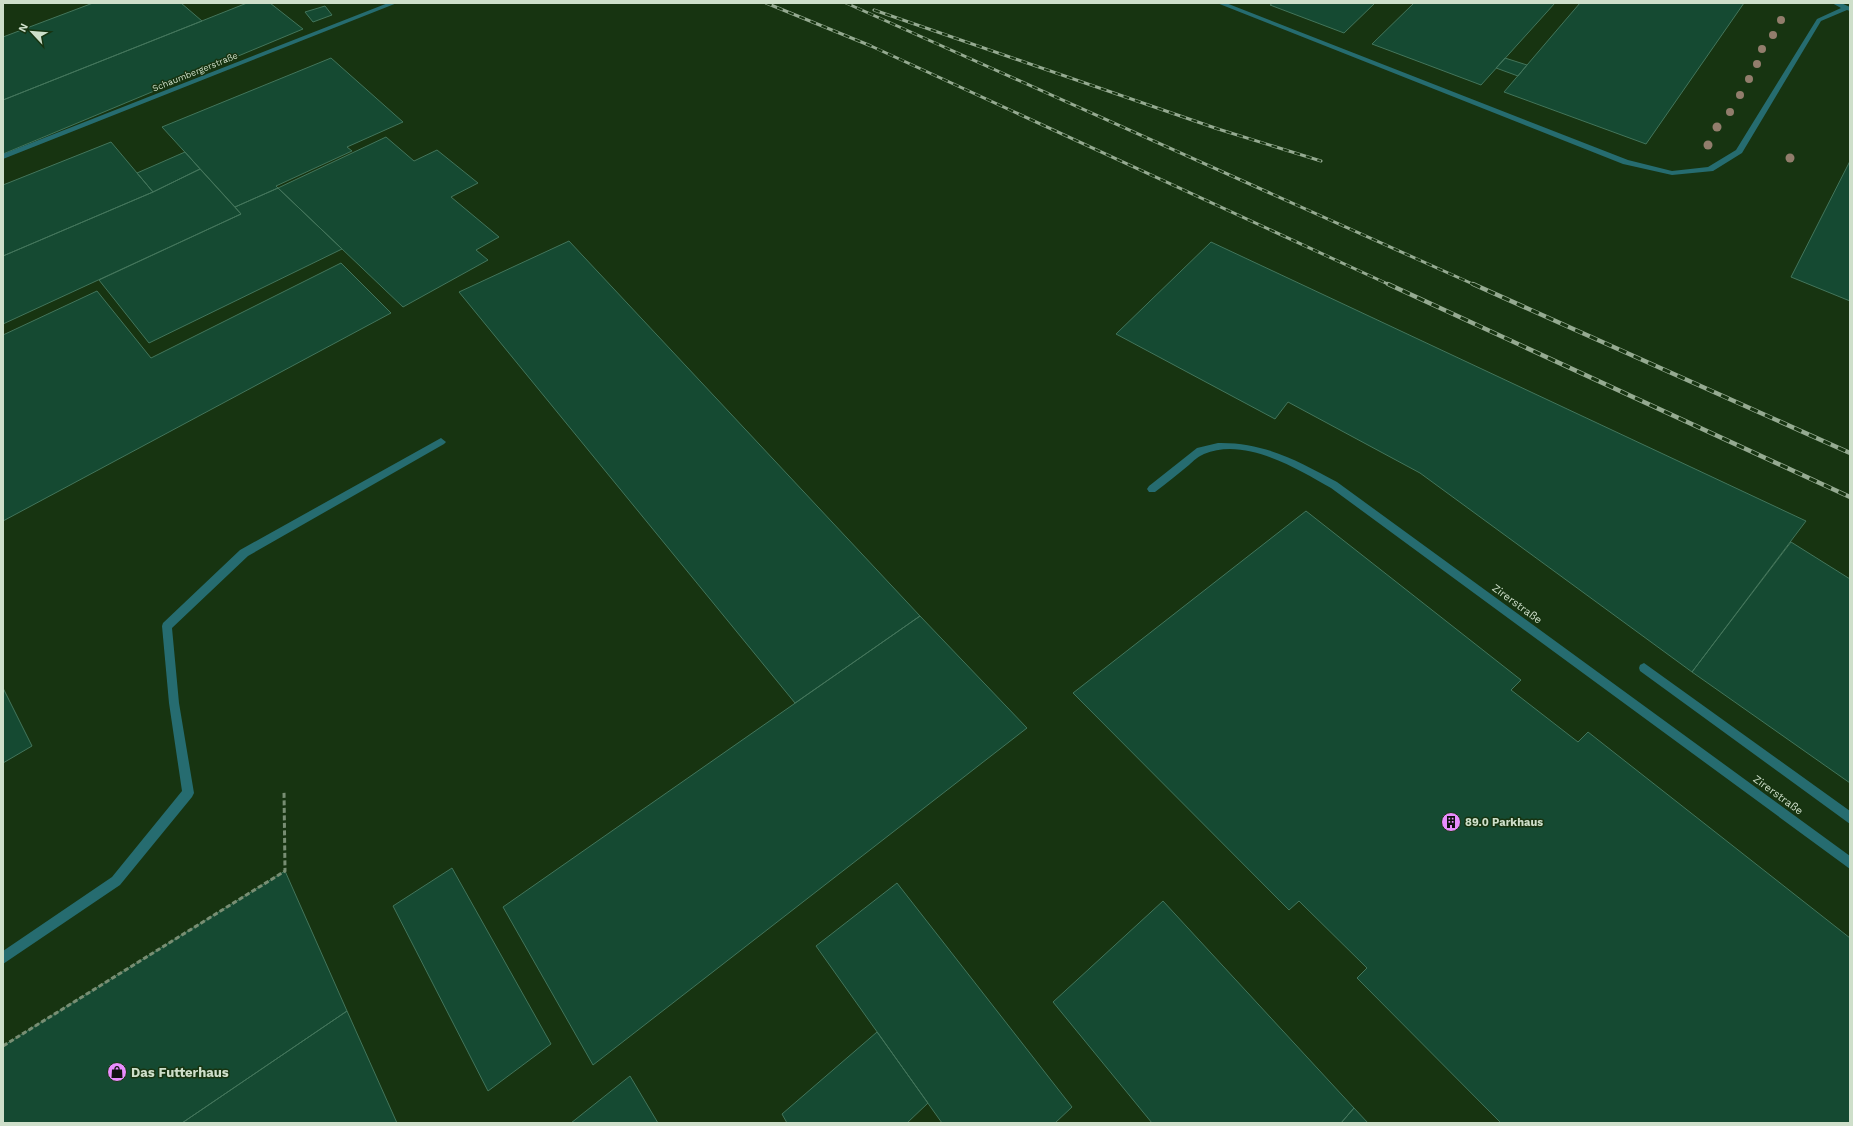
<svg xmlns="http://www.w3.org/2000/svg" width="1853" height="1126" font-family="'Work Sans',sans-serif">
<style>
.building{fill:#154a32;stroke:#43755b}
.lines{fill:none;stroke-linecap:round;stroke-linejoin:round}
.path{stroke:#788e73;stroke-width:3;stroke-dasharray:5 2.5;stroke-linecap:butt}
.service{fill:#266c70;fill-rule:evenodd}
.minor{fill:#266c70;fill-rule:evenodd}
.rail-far1-casing{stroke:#95aa91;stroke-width:3}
.rail-casing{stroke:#95aa91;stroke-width:4.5}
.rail-far1{stroke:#173411;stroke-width:2;stroke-dasharray:6;stroke-linecap:butt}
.rail{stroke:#173411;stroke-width:3;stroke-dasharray:8;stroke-linecap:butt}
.tree{fill:#927d6c}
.labels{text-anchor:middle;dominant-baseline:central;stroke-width:3;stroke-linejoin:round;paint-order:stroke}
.far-street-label{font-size:9px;fill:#cedfca;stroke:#173411}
.street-label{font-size:11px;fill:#cedfca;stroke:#173411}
.poi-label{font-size:11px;font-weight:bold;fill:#cedfca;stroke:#173411;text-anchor:start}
.near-poi-label{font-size:13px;font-weight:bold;fill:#cedfca;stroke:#173411;text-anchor:start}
</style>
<rect width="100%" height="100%" fill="#173411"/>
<path class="building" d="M 93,3 L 181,3 L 202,21 L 3,100 L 3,37 Z
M 247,3 L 270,3 L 303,29 L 3,154 L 3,100 Z
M 1273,3 L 1375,3 L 1344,33 L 1270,5 Z
M 1414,3 L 1555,3 L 1481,85 L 1372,44 Z
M 1580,3 L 1744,3 L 1646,144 L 1504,92 Z
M 325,6 L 332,15 L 313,22 L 305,12 Z
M 331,58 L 403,122 L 347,147 L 352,151 L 276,186 L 278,188 L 235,207 L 162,127 Z
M 1505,58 L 1527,65 L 1518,76 L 1496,68 Z
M 386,137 L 414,161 L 437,150 L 478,183 L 451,197 L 499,237 L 476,250 L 488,260 L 403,307 L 278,188 Z
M 111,142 L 153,192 L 3,256 L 3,185 Z
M 185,152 L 200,169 L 153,192 L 137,173 Z
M 1850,161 L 1850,301 L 1791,277 Z
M 200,169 L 241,214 L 3,324 L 3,256 L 153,192 Z
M 278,188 L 342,249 L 149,343 L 99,280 L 241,214 L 235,207 Z
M 569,241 L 920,616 L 795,703 L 459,292 Z
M 1211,242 L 1806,521 L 1692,672 L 1420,473 L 1288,402 L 1275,419 L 1116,334 Z
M 341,263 L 391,313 L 3,521 L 3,335 L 97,291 L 151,358 Z
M 1306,511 L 1521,680 L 1511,690 L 1578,742 L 1588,732 L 1850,938 L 1850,1123 L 1501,1123 L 1357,978 L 1367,968 L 1299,901 L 1289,910 L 1073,693 Z
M 1791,542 L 1850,579 L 1850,783 L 1692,672 Z
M 920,616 L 1027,728 L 593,1065 L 503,907 Z
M 3,688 L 32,746 L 3,763 Z
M 452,868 L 551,1044 L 488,1091 L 393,906 Z
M 285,871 L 347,1011 L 182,1123 L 3,1123 L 3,1046 Z
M 897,883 L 1072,1107 L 1055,1123 L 942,1123 L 816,946 Z
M 1163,901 L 1354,1108 L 1341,1123 L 1152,1123 L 1053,1002 Z
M 347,1011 L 397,1123 L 182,1123 Z
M 877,1032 L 928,1103 L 907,1123 L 787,1123 L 782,1114 Z
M 630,1076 L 658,1123 L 571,1123 Z
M 1354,1108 L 1368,1123 L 1341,1123 Z"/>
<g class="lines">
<path class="path" d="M 3,1046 L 285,871 L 284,791"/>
<path class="service" d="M 1217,3 L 1226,3 L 1628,160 L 1672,171 L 1708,167 L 1736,150 L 1817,19 L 1841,8 L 1832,3 L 1841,3 L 1850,7 L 1850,11 L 1847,10 L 1821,21 L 1742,153 L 1713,171 L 1672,175 L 1623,164 Z
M 441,438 L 446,442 L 444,444 L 248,556 L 172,628 L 179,703 L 194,793 L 192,797 L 120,885 L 3,964 L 3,951 L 112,877 L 182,791 L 169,703 L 162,626 L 163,623 L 240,550 Z
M 1644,663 L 1850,811 L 1850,824 L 1640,671 L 1639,668 L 1640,665 Z"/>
<path class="minor" d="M 388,3 L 397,3 L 3,159 L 3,154 Z
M 1218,443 C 1264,442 1298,461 1337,482 L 1850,856 L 1850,869 L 1331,488 C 1296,468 1245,437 1204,454 C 1199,456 1193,461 1189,465 C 1178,474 1167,483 1155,492 L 1149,492 L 1147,489 L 1149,486 L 1197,448 Z"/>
<g class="rail-far1-casing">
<path id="rail-far1" d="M 766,3 L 871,46 L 1390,285
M 846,3 L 1475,285
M 874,10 L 1218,129 L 1321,161"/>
</g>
<g class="rail-casing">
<path id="rail" d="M 1388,284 L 1850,497
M 1473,284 L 1850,453"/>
</g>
<use href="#rail-far1" class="rail-far1"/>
<use href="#rail" class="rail"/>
</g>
<g class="tree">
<circle cx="1781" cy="20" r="4"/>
<circle cx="1773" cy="35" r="4"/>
<circle cx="1762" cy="49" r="4"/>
<circle cx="1757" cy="64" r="4"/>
<circle cx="1749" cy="79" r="4"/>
<circle cx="1740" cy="95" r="4"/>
<circle cx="1730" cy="112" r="4"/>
<circle cx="1717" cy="127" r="4.5"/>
<circle cx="1708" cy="145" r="4.5"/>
<circle cx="1790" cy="158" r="4.5"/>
</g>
<defs>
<g id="building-disc" transform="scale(1)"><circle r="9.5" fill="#e98dfe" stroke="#173411"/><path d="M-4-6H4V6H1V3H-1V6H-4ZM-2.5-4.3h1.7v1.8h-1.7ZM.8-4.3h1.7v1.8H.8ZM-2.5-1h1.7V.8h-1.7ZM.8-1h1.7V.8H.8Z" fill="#111"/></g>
<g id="shop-disc" transform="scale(1)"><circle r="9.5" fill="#e98dfe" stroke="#173411"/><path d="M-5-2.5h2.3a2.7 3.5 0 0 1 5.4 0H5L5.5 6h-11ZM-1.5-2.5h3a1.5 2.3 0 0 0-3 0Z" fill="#111"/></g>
</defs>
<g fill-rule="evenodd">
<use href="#building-disc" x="1451" y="822"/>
<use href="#shop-disc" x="117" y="1072"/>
</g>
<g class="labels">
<g class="far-street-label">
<text transform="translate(195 72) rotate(-22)">Schaumbergerstraße</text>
</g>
<g class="street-label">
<text transform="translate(1517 604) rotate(36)">Zirerstraße</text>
<text transform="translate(1778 795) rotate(36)">Zirerstraße</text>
</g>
<g class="poi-label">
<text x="1465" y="822">89.0 Parkhaus</text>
</g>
<g class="near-poi-label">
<text x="131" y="1072">Das Futterhaus</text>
</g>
</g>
<rect width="1853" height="1126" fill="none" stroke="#cedfca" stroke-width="8"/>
<g transform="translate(32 32) rotate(296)" stroke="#173411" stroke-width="3" paint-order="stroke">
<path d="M0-3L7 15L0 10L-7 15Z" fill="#cedfca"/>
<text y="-6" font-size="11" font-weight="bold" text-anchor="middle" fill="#cedfca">N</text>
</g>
</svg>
